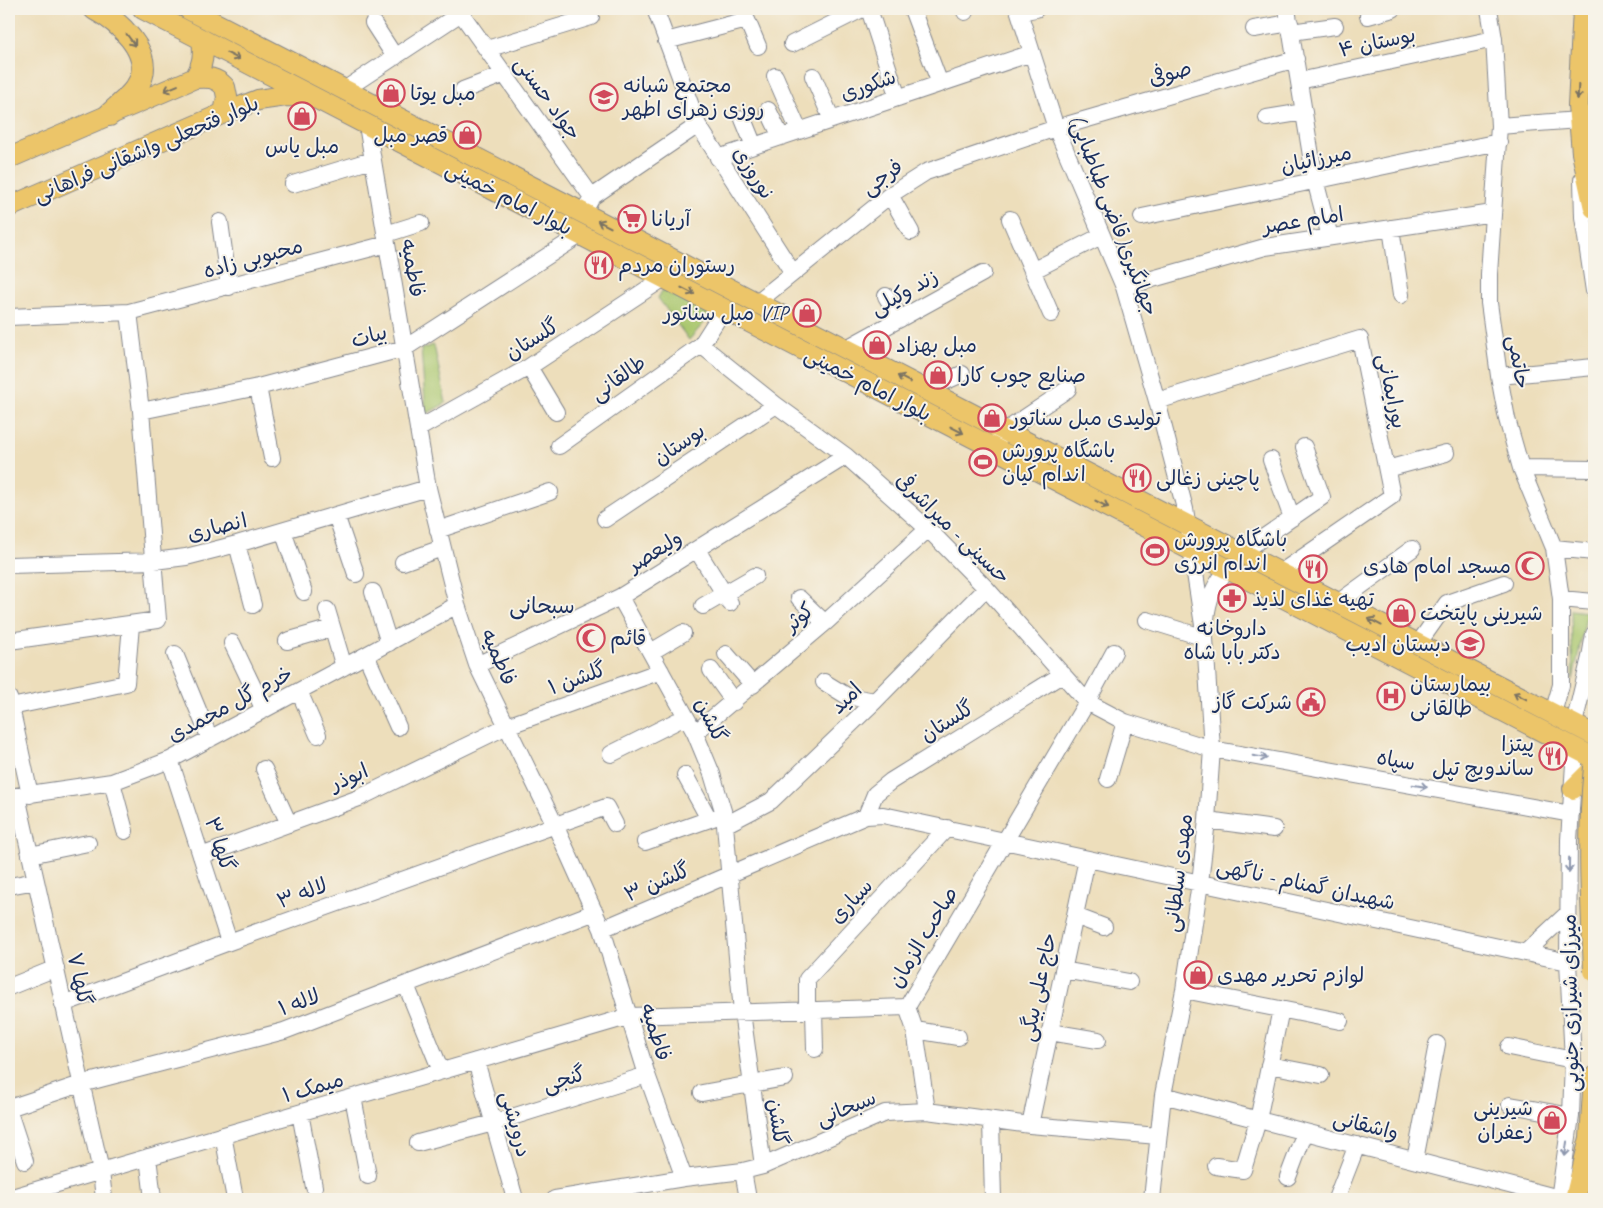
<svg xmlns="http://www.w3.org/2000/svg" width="1603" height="1208" font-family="Caveat,'Playpen Sans Arabic',sans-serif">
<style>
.green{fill:#aac76e;stroke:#627b66}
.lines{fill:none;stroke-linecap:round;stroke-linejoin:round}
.minor-casing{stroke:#84868c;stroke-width:18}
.major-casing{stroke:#84868c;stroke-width:22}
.highway-casing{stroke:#84868c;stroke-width:24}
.minor{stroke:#fff;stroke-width:16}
.major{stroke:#ecc569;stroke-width:20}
.highway{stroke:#ecc569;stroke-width:22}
.major-bridge-casing{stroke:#84868c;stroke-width:22;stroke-linecap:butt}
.major-bridge{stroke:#ecc569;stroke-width:20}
.oneway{stroke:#797263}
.oneway2{stroke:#8d97ae}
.labels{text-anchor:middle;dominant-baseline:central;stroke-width:4;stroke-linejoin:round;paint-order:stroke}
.street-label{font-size:21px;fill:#1b2f5e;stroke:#f7f3e8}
.poi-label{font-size:21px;fill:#1b2f5e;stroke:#f7f3e8;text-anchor:start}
.neighbourhood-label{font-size:22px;fill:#1b2f5e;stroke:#f7f3e8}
</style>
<rect width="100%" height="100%" fill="#f7f3e8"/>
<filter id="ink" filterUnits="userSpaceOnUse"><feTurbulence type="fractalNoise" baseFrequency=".02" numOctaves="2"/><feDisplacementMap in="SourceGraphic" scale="10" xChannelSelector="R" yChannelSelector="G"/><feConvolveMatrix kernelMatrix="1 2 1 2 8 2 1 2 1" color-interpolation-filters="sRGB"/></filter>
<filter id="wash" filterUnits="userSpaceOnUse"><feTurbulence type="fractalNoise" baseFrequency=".0096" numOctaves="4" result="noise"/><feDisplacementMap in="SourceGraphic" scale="20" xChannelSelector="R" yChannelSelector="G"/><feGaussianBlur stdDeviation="1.12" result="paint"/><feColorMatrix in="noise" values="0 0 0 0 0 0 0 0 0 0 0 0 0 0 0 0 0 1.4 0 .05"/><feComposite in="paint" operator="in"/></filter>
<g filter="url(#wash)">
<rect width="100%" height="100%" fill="#eddebb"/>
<path class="green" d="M 669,287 L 712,314 L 689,340 L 658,298 L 662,291 Z
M 434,345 L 446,403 L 426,414 L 421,349 Z
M 1571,610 L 1587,612 L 1573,680 Z"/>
</g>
<g filter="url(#ink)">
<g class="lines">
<g class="minor-casing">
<path id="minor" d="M 458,9 L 592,197 L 583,213
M 655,9 L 698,125 L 793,273
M 869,9 L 898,98
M 912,9 L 940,84
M 965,9 L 965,12
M 1018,9 L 1056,128 L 1124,287 L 1157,401 L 1185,509 L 1205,638 L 1212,749 L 1207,820 L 1200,883 L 1184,990 L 1163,1095 L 1152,1199
M 1287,9 L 1315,180 L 1330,237
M 1489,9 L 1494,39 L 1499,126 L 1489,274 L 1489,303 L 1499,376 L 1507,419 L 1521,468 L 1554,548 L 1561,599 L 1561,685 L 1553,713
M 1019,12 L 1036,9
M 1368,16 L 1393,9
M 373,23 L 395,57
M 1254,29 L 1290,23
M 1291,32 L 1335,26
M 666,41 L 747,20 L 758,46
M 792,44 L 862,9
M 487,49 L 591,17
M 775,76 L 799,131
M 813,76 L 832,120
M 1299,81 L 1494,39
M 344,90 L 461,13
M 463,90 L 505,74
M 768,110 L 781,137
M 1267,118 L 1304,112
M 743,119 L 754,146
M 367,125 L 428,488 L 457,605 L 477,665 L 555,825 L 602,929 L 647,1075 L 684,1178
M 1499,126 L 1579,120
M 718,158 L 1032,53
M 1582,180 L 1583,217 L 1594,291
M 293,184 L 372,160
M 890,195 L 911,232
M 592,197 L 698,125
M 1142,217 L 1499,142
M 1010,219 L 1051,314
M 220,222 L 229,287
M 1391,228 L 1401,295
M 386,234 L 421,223
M 1032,271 L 1101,236
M 1124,287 L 1265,247 L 1493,213
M 886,296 L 900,319
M 756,303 L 890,195 L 926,172 L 1056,128 L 1296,59
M 724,309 L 701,345 L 776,405 L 846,456 L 928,529 L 986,588 L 1087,702 L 1125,722 L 1212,749 L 1571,814
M 9,317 L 129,312 L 387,244
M 845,349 L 983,273
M 529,367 L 556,412
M 1499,376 L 1594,367
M 258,387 L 272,458
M 926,390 L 962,374
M 1157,401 L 1360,339 L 1392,496 L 1280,573
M 141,411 L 258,387 L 405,348 L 580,235
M 418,429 L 529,367 L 664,278
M 999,438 L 1005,431 L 1068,389
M 559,446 L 701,345
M 1271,460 L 1292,518
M 1521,468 L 1594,469
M 1387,469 L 1446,453
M 336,515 L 356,574
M 605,519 L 776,405
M 438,530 L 550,492
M 283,531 L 304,592
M 237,544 L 253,605
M 1554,548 L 1594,552
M 697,550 L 730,603
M 1241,553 L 1322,497 L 1304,447
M 403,562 L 442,548
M 9,565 L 154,561 L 186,557 L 237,544 L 428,488
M 373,592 L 389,643
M 620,597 L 695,733 L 712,774 L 724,814 L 742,1012 L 763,1166
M 799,598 L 825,623
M 1561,599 L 1594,602
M 1339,602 L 1412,549
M 703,606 L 755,576
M 327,610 L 344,667
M 1206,619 C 1208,599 1214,584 1228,570
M 1147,620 L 1205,638
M 9,641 L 158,620 L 141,411 L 129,312
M 287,641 L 332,628
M 232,643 L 264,710
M 1418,644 L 1447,603 L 1504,583
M 651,652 L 683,633
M 175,654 L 210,739
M 726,654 L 753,685
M 366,655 L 398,727
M 477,665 L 620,597 L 846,456
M 711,670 L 734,702
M 824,682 L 847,696 L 875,701
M 299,691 L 318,735
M 9,698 L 30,795
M 11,707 L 126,683 L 131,625
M 1574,724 L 1590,657 L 1594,634
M 695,733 L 825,623 L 928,529
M 611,754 L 685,717
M 170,760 L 229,942
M 264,769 L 289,824
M 685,775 L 709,819
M 1108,779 L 1125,722
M 112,782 L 125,831
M 17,796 L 101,1171 L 104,1199
M 9,797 L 112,782 L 170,760 L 366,655 L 457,605
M 866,816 L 875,794 L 891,781 L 1063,674
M 1207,820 L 1274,829
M 725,825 L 771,801 L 875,701 L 986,588
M 645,842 L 724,814
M 30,855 L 88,843
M 201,856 L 359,798 L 507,726 L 661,671
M 9,886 L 36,881
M 1075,916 L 1104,927
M 602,929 L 866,816 L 883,815 L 1568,962
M 1525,953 L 1568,913
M 1063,970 L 1129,982
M 406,985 L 439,1066
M 9,987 L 56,968
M 1184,990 L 1340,1021
M 63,1004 L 229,942 L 606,807 L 615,824
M 907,1007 L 1087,702 L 1114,652
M 907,1007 L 915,1030 L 927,1111
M 807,1010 L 807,979 L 947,828
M 814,1010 L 815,1049
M 915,1030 L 958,1037
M 1050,1032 L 1098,1040
M 1509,1047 L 1573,1060
M 476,1061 L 515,1199
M 1269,1065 L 1321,1075
M 702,1093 L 785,1078
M 1163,1095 L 1559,1198
M 353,1097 L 368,1176
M 1510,1105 L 1571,1116
M 9,1108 L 81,1084 L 284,1031 L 595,912
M 9,1112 L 25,1161
M 300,1113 L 314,1187
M 991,1120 L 993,1199
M 1030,1125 L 1087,859
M 223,1135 L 235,1199
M 418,1143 L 493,1123 L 647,1075
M 148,1157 L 153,1199
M 1415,1160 L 1437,1044
M 1216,1166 L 1243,1170 L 1258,1120 L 1281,1009
M 743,1171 L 748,1199
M 1288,1177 L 1305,1132
M 9,1198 L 630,1016 L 907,1007
M 555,1199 L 684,1178 L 743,1171 L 763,1166 L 885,1113 L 927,1111 L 1030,1125 L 1158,1136
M 1336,1199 L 1357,1145
M 1559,1199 L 1571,1116 L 1573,1060 L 1568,962 L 1569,840 L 1574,764 L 1570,746"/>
</g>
<g class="major-casing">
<path id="major" d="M 143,9 L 1594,758
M 188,9 L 1594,735
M 1583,9 L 1578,105 L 1582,153 L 1594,208
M 195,78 C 208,77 216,77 225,87 L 227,97 L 224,113
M 9,158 L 195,78 C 203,65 204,54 202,39
M 9,207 L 224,113 L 258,100 L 286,96 L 310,97
M 1573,789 L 1594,768
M 1575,1199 L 1590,1138 L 1594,1077"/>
</g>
<g class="highway-casing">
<path id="highway" d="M 95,9 C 118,21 153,52 140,81 C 134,95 119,105 109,115"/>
</g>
<use href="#minor" class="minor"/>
<use href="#major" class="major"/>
<use href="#highway" class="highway"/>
<g class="major-bridge-casing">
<path id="major-bridge" d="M 1594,971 C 1591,903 1587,835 1594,767"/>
</g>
<use href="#major-bridge" class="major-bridge"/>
</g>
<defs><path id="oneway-shaft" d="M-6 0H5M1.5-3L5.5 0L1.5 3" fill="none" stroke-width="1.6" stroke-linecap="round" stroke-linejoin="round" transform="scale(1.25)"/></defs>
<g class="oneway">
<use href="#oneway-shaft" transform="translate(131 40) rotate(53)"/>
<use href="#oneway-shaft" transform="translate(233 56) rotate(27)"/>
<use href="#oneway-shaft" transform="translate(171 88) rotate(157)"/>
<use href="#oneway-shaft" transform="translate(1578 92) rotate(93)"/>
<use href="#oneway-shaft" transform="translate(604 224) rotate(-153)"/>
<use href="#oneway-shaft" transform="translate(688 291) rotate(27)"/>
<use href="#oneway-shaft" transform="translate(904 379) rotate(-153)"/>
<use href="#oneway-shaft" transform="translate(957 430) rotate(27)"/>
<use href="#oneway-shaft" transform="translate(1102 504) rotate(27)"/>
<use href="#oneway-shaft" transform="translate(1375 622) rotate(-152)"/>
<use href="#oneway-shaft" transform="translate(1520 696) rotate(-153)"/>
</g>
<g class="oneway2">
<use href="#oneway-shaft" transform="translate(1260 757) rotate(10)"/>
<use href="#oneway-shaft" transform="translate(1420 786) rotate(10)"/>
<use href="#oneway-shaft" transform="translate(1569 865) rotate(91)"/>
<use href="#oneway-shaft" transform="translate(1566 1149) rotate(98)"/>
</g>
</g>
<defs>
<g id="shop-ring" transform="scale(1.4375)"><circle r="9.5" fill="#f7f3e8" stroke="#d1495b" stroke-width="1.5"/><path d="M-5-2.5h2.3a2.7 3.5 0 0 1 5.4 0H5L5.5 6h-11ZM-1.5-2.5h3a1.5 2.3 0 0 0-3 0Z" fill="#d1495b"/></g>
<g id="school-ring" transform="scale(1.4375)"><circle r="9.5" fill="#f7f3e8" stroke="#d1495b" stroke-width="1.5"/><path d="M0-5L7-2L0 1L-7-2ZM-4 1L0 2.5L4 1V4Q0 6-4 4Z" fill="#d1495b"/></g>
<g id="supermarket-ring" transform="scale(1.4375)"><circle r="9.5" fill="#f7f3e8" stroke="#d1495b" stroke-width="1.5"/><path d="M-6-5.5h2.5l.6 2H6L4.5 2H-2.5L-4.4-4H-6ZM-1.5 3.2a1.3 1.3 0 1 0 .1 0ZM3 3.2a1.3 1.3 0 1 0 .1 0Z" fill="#d1495b"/></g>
<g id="restaurant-ring" transform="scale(1.4375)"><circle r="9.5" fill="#f7f3e8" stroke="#d1495b" stroke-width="1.5"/><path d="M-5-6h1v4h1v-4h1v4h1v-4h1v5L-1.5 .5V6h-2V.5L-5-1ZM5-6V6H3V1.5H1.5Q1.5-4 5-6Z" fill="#d1495b"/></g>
<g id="stadium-ring" transform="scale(1.4375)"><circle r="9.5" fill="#f7f3e8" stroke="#d1495b" stroke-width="1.5"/><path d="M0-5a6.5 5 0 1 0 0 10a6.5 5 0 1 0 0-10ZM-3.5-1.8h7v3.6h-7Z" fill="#d1495b"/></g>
<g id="mosque-ring" transform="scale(1.4375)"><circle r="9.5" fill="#f7f3e8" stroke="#d1495b" stroke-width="1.5"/><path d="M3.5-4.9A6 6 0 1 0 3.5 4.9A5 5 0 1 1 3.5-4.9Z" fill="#d1495b"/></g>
<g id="pharmacy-ring" transform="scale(1.4375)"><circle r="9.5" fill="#f7f3e8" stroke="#d1495b" stroke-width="1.5"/><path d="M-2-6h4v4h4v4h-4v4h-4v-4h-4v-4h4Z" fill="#d1495b"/></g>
<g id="hospital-ring" transform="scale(1.4375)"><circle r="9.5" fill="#f7f3e8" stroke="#d1495b" stroke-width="1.5"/><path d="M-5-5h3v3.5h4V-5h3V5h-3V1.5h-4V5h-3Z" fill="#d1495b"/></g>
<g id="civic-ring" transform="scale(1.4375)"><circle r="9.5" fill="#f7f3e8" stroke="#d1495b" stroke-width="1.5"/><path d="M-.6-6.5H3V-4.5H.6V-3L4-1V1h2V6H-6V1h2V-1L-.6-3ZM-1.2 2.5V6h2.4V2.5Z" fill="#d1495b"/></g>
</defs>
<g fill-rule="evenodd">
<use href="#shop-ring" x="391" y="93"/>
<use href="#school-ring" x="604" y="97"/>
<use href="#shop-ring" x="302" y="116"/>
<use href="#shop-ring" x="467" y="135"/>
<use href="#supermarket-ring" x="632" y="219"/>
<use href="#restaurant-ring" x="599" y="265"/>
<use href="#shop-ring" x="807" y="313"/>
<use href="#shop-ring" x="877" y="345"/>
<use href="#shop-ring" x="938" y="375"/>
<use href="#shop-ring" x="992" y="418"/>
<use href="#stadium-ring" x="983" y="462"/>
<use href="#restaurant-ring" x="1137" y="478"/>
<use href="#stadium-ring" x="1155" y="551"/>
<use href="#mosque-ring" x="1530" y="566"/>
<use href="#restaurant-ring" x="1313" y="569"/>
<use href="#pharmacy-ring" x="1232" y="598"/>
<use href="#shop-ring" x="1401" y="613"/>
<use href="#mosque-ring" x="591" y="638"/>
<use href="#school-ring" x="1470" y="644"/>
<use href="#hospital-ring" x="1391" y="696"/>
<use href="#civic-ring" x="1311" y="702"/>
<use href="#restaurant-ring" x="1553" y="756"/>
<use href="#shop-ring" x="1198" y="975"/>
<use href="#shop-ring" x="1552" y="1120"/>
</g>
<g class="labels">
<g class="street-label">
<text transform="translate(1377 42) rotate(-12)">بوستان ۴</text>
<text transform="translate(1170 73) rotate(-16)">صوفی</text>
<text transform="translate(868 85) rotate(-19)">شکوری</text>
<text transform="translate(548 98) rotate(54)">جواد حسنی</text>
<text transform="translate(146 149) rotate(-23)">بلوار فتحعلی واشقانی فراهانی</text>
<text transform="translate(1316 159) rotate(-12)">میرزائیان</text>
<text transform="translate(754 173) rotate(57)">نوروزی</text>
<text transform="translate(882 177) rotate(-36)">فرجی</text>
<text transform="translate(509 198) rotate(27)">بلوار امام خمینی</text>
<text transform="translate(1114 215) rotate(69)">جهانگیری(قاضی طباطبایی)</text>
<text transform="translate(1303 220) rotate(-9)">امام عصر</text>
<text transform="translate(253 258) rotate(-15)">محبوبی زاده</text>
<text transform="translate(413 268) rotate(81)">فاطمیه</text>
<text transform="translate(904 292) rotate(-29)">زند وکیلی</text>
<text transform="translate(369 336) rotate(-15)">بیات</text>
<text transform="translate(532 339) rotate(-32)">گلستان</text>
<text transform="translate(1519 362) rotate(81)">حاتمی</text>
<text transform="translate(618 378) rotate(-36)">طالقانی</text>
<text transform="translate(868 384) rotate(27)">بلوار امام خمینی</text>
<text transform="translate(1392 391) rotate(78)">پورایمانی</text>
<text transform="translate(679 444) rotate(-34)">بوستان</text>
<text transform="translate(217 527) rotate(-14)">انصاری</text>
<text transform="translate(953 528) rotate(44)">حسینی - میراشرفی</text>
<text transform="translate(655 551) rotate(-32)">ولیعصر</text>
<text transform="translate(799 617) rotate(-41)">کوثر</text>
<text transform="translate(499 657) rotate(67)">فاطمیه</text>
<text transform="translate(577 678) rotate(-20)">گلشن ۱</text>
<text transform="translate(846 698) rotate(-44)">امید</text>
<text transform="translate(230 704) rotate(-28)">خرم گل محمدی</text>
<text transform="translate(711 720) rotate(64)">گلشن</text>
<text transform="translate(947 721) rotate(-32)">گلستان</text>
<text transform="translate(1396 760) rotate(10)">سپاه</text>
<text transform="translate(349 777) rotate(-23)">ابوذر</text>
<text transform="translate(220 844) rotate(72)">گلها ۳</text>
<text transform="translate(1178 873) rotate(-83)">مهدی سلطانی</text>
<text transform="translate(657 882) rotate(-23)">گلشن ۳</text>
<text transform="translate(1306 884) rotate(12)">شهیدان گمنام - ناگهی</text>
<text transform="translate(302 893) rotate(-20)">لاله ۳</text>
<text transform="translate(851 901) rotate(-47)">سیاری</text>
<text transform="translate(923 937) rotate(-59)">صاحب الزمان</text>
<text transform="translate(80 979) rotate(78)">گلها ۷</text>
<text transform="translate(1038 987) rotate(-78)">حاج علی بیگی</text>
<text transform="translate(299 1002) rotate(-20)">لاله ۱</text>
<text transform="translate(1570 1003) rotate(-91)">میرزای شیرازی جنوبی</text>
<text transform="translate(656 1032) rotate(73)">فاطمیه</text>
<text transform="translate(564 1079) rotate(-17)">گنجی</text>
<text transform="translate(313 1087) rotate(-16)">میمک ۱</text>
<text transform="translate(846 1108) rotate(-22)">سبحانی</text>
<text transform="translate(778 1122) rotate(82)">گلشن</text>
<text transform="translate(516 1124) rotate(75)">درویشی</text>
<text transform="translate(1366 1125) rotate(14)">واشقانی</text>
</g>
<g class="poi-label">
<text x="623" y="85">مجتمع شبانه<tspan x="623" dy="24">روزی زهرای اطهر</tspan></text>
<text x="410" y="93">مبل یوتا</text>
<text x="448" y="135" text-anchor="end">قصر مبل</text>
<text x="302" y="146" text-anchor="middle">مبل یاس</text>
<text x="651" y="219">آريانا</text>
<text x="618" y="265">رستوران مردم</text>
<text x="788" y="313" text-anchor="end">مبل سناتور VIP</text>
<text x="896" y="345">مبل بهزاد</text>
<text x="957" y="375">صنایع چوب کارا</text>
<text x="1011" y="418">تولیدی مبل سناتور</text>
<text x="1002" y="450">باشگاه پرورش<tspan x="1002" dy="24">اندام کیان</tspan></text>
<text x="1156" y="478">پاچینی زغالی</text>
<text x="1174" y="539">باشگاه پرورش<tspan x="1174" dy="24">اندام انرژی</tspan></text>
<text x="1511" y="566" text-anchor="end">مسجد امام هادی</text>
<text x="1313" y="599" text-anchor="middle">تهیه غذای لذیذ</text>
<text x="1420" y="613">شیرینی پایتخت</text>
<text x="1232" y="628" text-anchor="middle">داروخانه<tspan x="1232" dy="24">دکتر بابا شاه</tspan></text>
<text x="610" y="638">قائم</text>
<text x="1451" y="644" text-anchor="end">دبستان ادیب</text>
<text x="1410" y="684">بیمارستان<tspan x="1410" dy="24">طالقانی</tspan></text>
<text x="1292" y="702" text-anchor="end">شرکت گاز</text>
<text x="1534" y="744" text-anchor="end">پیتزا<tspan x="1534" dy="24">ساندویچ تپل</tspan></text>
<text x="1217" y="975">لوازم تحریر مهدی</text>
<text x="1533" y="1108" text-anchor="end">شیرینی<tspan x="1533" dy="24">زعفران</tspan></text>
</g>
<g class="neighbourhood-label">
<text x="542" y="606">سبحانی</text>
</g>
</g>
<rect width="1603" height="1208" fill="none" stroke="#f7f3e8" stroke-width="30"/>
</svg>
